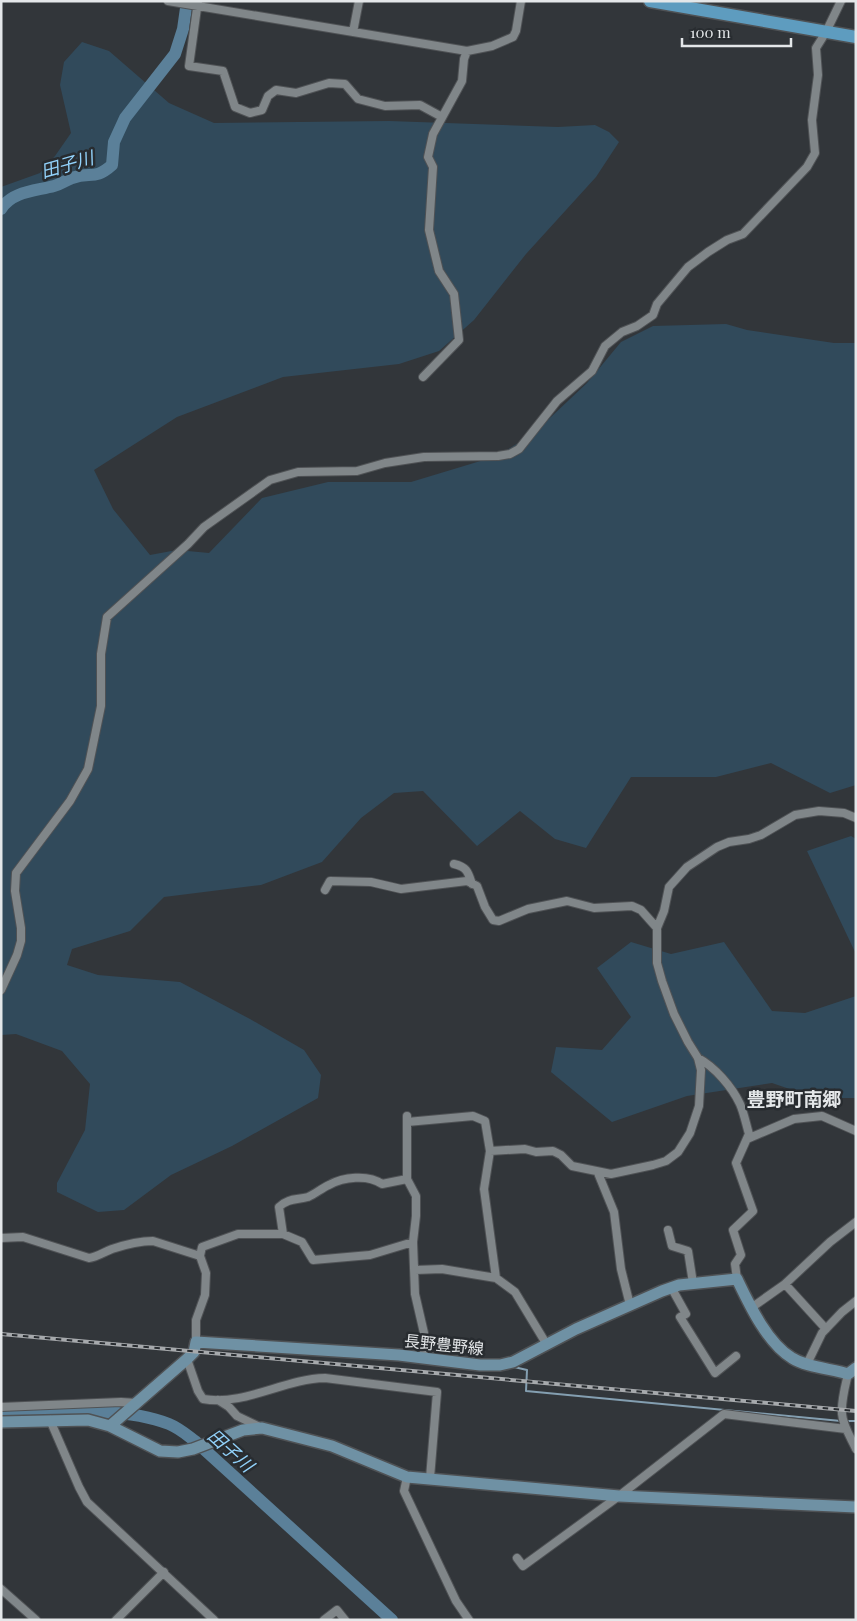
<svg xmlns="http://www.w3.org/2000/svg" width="857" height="1621" font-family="'Playfair Display','Noto Sans JP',serif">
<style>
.green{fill:#314a5b}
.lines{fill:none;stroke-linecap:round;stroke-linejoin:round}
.stream{stroke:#849fb1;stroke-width:2}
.river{stroke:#5b8099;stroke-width:12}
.street-casing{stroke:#4f5255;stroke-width:10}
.secondary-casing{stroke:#4f5255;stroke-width:14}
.primary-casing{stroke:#4f5255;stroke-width:15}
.street{stroke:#808689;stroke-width:8}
.secondary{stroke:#6f91a4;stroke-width:11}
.primary{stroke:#5e9cbf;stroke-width:12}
.rail-casing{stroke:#a6a9ac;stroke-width:4}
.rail{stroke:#282c30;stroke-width:2;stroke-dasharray:5.5;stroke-linecap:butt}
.labels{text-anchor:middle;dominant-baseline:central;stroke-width:5;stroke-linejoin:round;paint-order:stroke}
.street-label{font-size:16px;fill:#e4e7e9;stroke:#282c30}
.water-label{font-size:18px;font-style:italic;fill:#92d2fb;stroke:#282c30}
.quarter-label{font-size:19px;font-weight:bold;fill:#e4e7e9;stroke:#282c30}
</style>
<rect width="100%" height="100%" fill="#32363a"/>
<path class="green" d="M 82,42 L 109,51 L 169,103 L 214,123 L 389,121 L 558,127 L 595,125 L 609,132 L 619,142 L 596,177 L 526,254 L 474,320 L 439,351 L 399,364 L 283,377 L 177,417 L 94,470 L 113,509 L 150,555 L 177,550 L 209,553 L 262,498 L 328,482 L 411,482 L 497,456 L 534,433 L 587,383 L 621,342 L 653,326 L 726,324 L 747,330 L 834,343 L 856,343 L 856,785 L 830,793 L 771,763 L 716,777 L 631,777 L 586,848 L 555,839 L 520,811 L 477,846 L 423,791 L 394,793 L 361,818 L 322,862 L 261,885 L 164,897 L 130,931 L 72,949 L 67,965 L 98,975 L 180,982 L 250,1019 L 304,1050 L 321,1075 L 318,1098 L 232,1146 L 171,1175 L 124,1210 L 98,1212 L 57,1192 L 57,1183 L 85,1130 L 90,1084 L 62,1051 L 16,1034 L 1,1035 L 1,187 L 40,173 L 55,156 L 71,133 L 60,85 L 64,62 Z
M 851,836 L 856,839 L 856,954 L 807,851 Z
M 631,942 L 671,954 L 724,942 L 772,1011 L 805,1013 L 856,996 L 856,1098 L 816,1098 L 772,1083 L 687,1096 L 612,1122 L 551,1072 L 556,1047 L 602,1050 L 631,1017 L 597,968 Z"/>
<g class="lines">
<path class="stream" d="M 514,1367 L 527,1370 L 526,1391 L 841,1421
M 846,1421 L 856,1421"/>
<path class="river" d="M 1,209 C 12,191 36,191 54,186 C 61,184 66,180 72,178 C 91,171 94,181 112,165 L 114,142 L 125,118 L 175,54 L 183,29 L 187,1
M 1,1414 C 53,1413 121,1405 169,1424 C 179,1428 187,1435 195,1441 L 392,1620"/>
<g class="street-casing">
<path id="street" d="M 168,1 L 467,51
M 198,1 L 189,66 L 223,71 L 235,107 L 250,113 L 262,110 L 268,96 L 276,90 L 296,93 L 329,83 L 345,84 L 358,99 L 385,106 L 420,105 L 442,117
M 353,32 L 359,1
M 423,377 L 459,340 L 454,294 L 439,271 L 429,230 L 433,167 L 428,157 L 433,134 L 462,81 L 464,59 L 467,51 L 492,46 L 513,37 L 516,31 L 521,1
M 454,864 C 467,867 468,872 472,884
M 325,890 L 330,881 L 371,882 L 401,889 L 467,881 L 477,886 L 485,907 L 493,920 L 499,921 L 528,909 L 567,901 L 594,908 L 632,906 L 641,910 L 657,928
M 1,990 L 17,955 L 21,941 L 21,928 L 15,891 L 16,873 L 70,801 L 88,769 L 101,706 L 101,654 L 107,617 L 188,544 L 204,527 L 270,480 L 298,472 L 357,471 L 385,463 L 424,457 L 498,456 L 510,454 L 519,449 L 557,401 L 592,371 L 605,346 L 622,332 L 637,326 L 653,315 L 657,304 L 688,267 L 708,252 L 727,240 L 743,234 L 807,167 L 815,153 L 812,120 L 818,75 L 816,48 L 826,32 L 841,1
M 698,1058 C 715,1067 732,1087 740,1104 C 744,1113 746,1124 749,1134 L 736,1163 L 753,1211 L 733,1230 L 741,1255 L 735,1264 L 737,1279
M 407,1116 L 407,1179 L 416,1196 L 416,1216 L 413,1242 L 415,1294 L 424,1333 L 424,1357
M 407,1122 L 473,1116 L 485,1121 L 490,1151 L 525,1149 L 536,1152 L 553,1151 L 561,1155 L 572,1166 L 611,1174 L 653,1165 L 666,1161 L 678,1152 L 690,1133 L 699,1106 L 701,1070 L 698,1058 L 688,1042 L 674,1014 L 662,981 L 657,963 L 657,928 L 664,911 L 669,887 L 687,867 L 717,847 L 729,842 L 749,839 L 761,835 L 795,815 L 819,811 L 844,813 L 856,818
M 747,1139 L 794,1119 L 822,1116 L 856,1131
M 490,1151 L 484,1189 L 496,1278 L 515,1292 L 547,1345
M 598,1173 L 614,1212 L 621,1269 L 630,1305
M 668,1230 L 672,1246 L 688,1251 L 693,1283
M 283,1234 L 279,1207 C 288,1198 297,1200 308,1197 C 315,1194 322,1188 329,1185 C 343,1177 368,1174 382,1184 L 407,1179
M 1,1238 L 23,1237 L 89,1258 C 97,1257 104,1252 112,1249 C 124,1245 140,1241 153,1241 L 200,1256 L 206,1273 L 205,1295 L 196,1320 L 196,1342
M 200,1256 L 202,1247 L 238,1234 L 283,1234 L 302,1242 L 313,1260 L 370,1255 L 413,1242
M 415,1270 L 442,1269 L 496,1278
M 785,1284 L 830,1242 L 856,1222
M 671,1287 L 686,1314 L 680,1317 L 715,1373 L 736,1356
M 751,1308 L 785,1284 L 826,1329
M 187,1359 L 198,1391 L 203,1399 C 245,1406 284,1379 325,1378 L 437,1392 L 430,1478
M 807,1364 L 822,1333 L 842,1312 L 856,1301
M 848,1374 C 845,1387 841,1401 842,1414 C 843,1426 851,1438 856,1449
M 218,1400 L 229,1407 L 237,1416 L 260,1427
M 1,1407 L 121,1402 L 137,1403
M 50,1420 L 79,1487 L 87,1502 L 214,1620
M 407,1477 L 404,1491 L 456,1601 L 469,1620
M 517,1558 L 523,1566 L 619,1496 L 724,1414 L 846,1429
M 1,1589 L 36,1620
M 116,1620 L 164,1572
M 324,1620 L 337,1610 L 345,1620"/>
</g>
<g class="secondary-casing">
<path id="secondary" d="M 1,1422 L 88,1420 L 110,1426 L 187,1359 L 194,1352 L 196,1342 L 399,1355 L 480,1365 L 500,1365 L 513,1362 L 576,1329 L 662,1291 L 679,1285 L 737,1279 C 749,1304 767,1343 792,1358 C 806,1367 832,1369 848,1374 L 856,1368
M 110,1426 L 160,1451 L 178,1452 L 193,1449 L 243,1430 L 262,1428 L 332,1446 L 407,1477 L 619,1496 L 856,1507"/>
</g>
<g class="primary-casing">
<path id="primary" d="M 650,1 L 856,37"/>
</g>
<use href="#street" class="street"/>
<use href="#secondary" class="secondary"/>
<use href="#primary" class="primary"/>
<g class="rail-casing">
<path id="rail" d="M 1,1334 L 856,1411"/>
</g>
<use href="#rail" class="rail"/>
</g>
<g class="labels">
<g class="street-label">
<text transform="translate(444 1344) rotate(6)">長野豊野線</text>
</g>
<g class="water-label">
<text transform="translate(67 164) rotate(-16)">田子川</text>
<text transform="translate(231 1450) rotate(42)">田子川</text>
</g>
<g class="quarter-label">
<text x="794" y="1098">豊野町南郷</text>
</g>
</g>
<rect width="857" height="1621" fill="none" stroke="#e4e7e9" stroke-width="5"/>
<path d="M682 38v8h109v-8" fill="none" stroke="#e4e7e9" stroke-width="2.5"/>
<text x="690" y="38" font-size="15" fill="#e4e7e9" stroke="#282c30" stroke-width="4" paint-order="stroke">100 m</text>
</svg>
